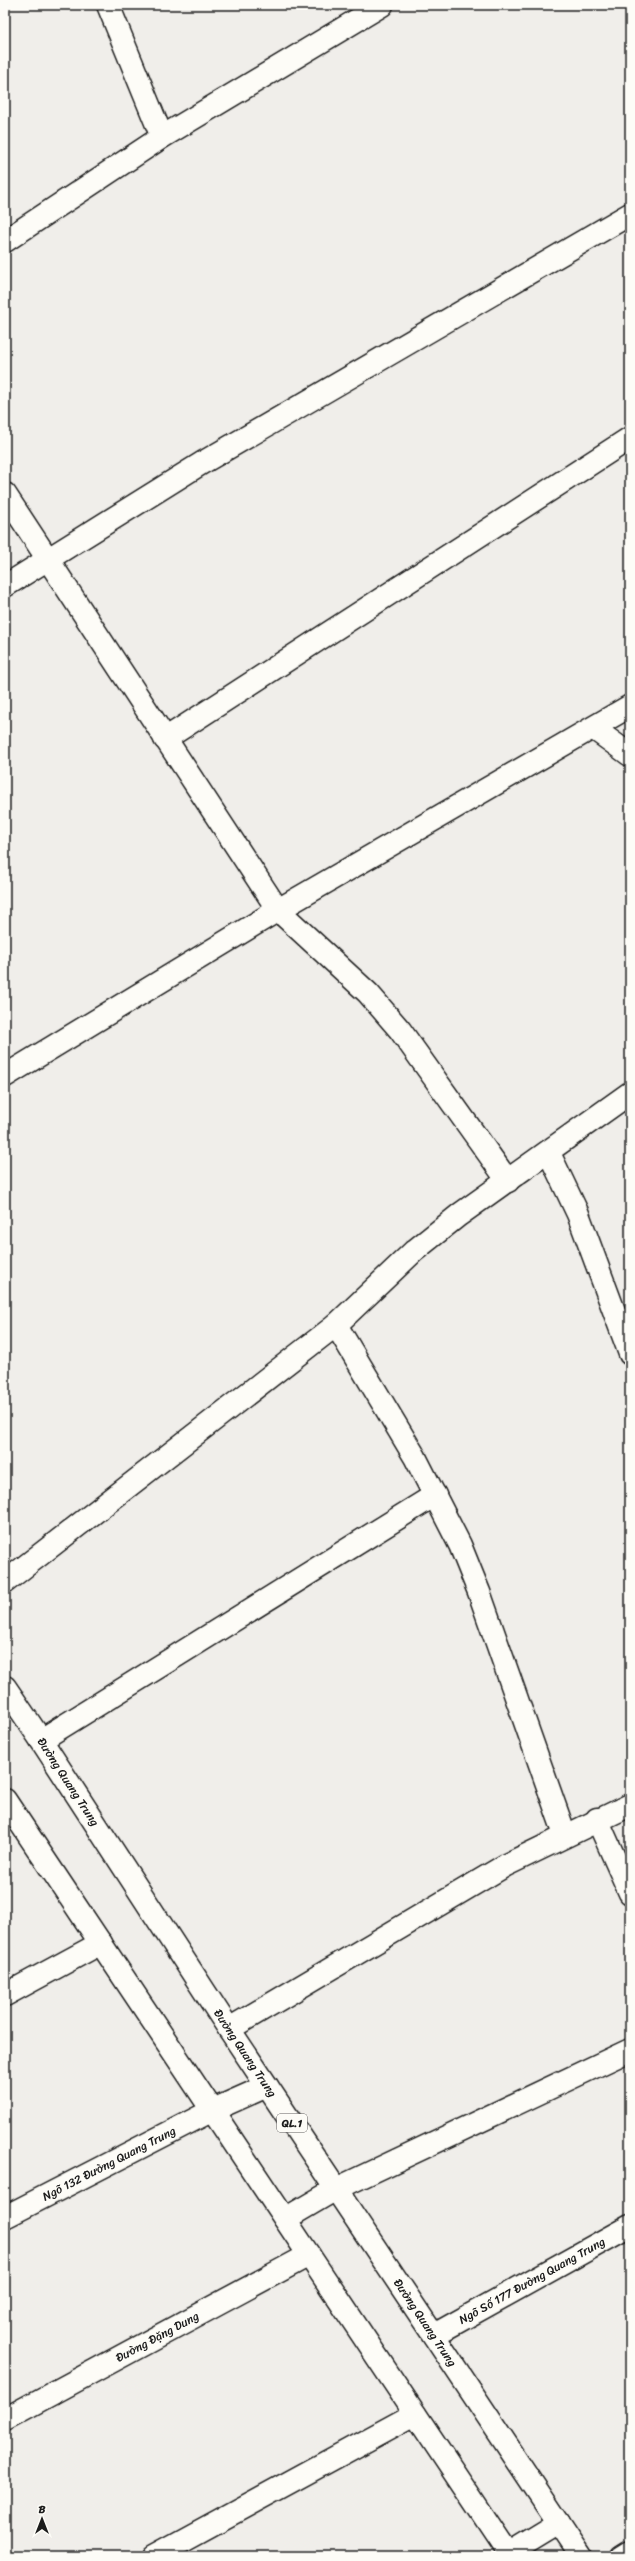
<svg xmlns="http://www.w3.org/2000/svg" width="635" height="2561" font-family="Sriracha,sans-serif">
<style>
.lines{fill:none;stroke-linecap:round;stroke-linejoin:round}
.minor-casing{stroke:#1c1c1c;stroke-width:25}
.trunk-casing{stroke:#1c1c1c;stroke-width:25}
.minor{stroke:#fdfcf7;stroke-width:22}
.trunk{stroke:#fdfcf7;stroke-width:22}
.labels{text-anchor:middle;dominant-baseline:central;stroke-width:3;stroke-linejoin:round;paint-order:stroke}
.shield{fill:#fdfcf7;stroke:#605f5e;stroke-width:1}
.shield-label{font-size:11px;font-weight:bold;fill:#1c1c1c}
.street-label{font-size:12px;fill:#1c1c1c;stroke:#fdfcf7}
</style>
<rect width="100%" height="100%" fill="#f0eeea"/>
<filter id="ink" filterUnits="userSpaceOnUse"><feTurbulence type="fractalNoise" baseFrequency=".025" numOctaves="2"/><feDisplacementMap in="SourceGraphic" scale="8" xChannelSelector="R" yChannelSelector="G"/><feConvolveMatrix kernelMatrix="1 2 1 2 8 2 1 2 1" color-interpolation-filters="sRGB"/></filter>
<g filter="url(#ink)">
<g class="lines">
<g class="minor-casing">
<g id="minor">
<path d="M 108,5 L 162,137"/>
<path d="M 5,241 L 162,137 L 382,5"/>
<path d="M 5,494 L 278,910 L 368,993 L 400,1030 L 508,1181"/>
<path d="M 5,586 L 202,463 L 630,214"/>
<path d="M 593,728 L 630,755"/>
<path d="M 165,739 L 630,438"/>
<path d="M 5,1076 L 278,910 L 630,706"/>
<path d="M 549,1153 L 578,1214 L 630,1354"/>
<path d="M 336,1325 L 415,1457 L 460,1545 L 479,1592 L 565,1835"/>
<path d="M 5,1582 L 336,1325 L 414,1251 L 459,1215 L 630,1093"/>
<path d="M 41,1740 L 435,1495"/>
<path d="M 597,1819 L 630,1893"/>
<path d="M 5,1995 L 101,1943"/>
<path d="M 229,2029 L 506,1865 L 630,1805"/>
<path d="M 336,2189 L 630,2050"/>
<path id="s1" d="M 5,2217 L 213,2110"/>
<path id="s2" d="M 434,2335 L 630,2226"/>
<path id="s3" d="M 5,2419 L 309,2255"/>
<path d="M 154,2556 L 415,2414"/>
<path d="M 622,2556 L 630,2551"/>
</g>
</g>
<g class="trunk-casing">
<g id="trunk">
<path id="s4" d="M 5,1687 L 41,1740 L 229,2029 L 581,2556"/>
<path d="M 5,1800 L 510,2556"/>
<path d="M 213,2110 L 267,2086"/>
<path d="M 285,2219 L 336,2189"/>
<path d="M 508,2554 L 559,2523"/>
</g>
</g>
<use href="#minor" class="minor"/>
<use href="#trunk" class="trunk"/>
</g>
</g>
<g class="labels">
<rect class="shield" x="277" y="2114" width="30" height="18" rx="3"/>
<g class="shield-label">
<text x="292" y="2123">QL.1</text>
</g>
<g class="street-label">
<text stroke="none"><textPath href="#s4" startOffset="114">Đường Quang Trung</textPath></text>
<text stroke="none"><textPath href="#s4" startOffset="438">Đường Quang Trung</textPath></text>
<text stroke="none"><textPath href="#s1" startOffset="117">Ngõ 132 Đường Quang Trung</textPath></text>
<text stroke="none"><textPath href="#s2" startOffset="112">Ngõ Số 177 Đường Quang Trung</textPath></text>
<text stroke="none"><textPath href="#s4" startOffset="762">Đường Quang Trung</textPath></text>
<text stroke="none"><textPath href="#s3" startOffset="173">Đường Đặng Dung</textPath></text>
</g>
</g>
<rect width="635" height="2561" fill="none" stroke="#fdfcf7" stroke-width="20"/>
<rect x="10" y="10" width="615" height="2541" fill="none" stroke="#1c1c1c" stroke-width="1.5" filter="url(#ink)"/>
<g transform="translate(42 2519)" stroke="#fdfcf7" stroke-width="3" paint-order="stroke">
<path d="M0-3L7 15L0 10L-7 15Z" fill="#1c1c1c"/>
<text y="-6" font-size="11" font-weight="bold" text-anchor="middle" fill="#1c1c1c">B</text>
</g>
</svg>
